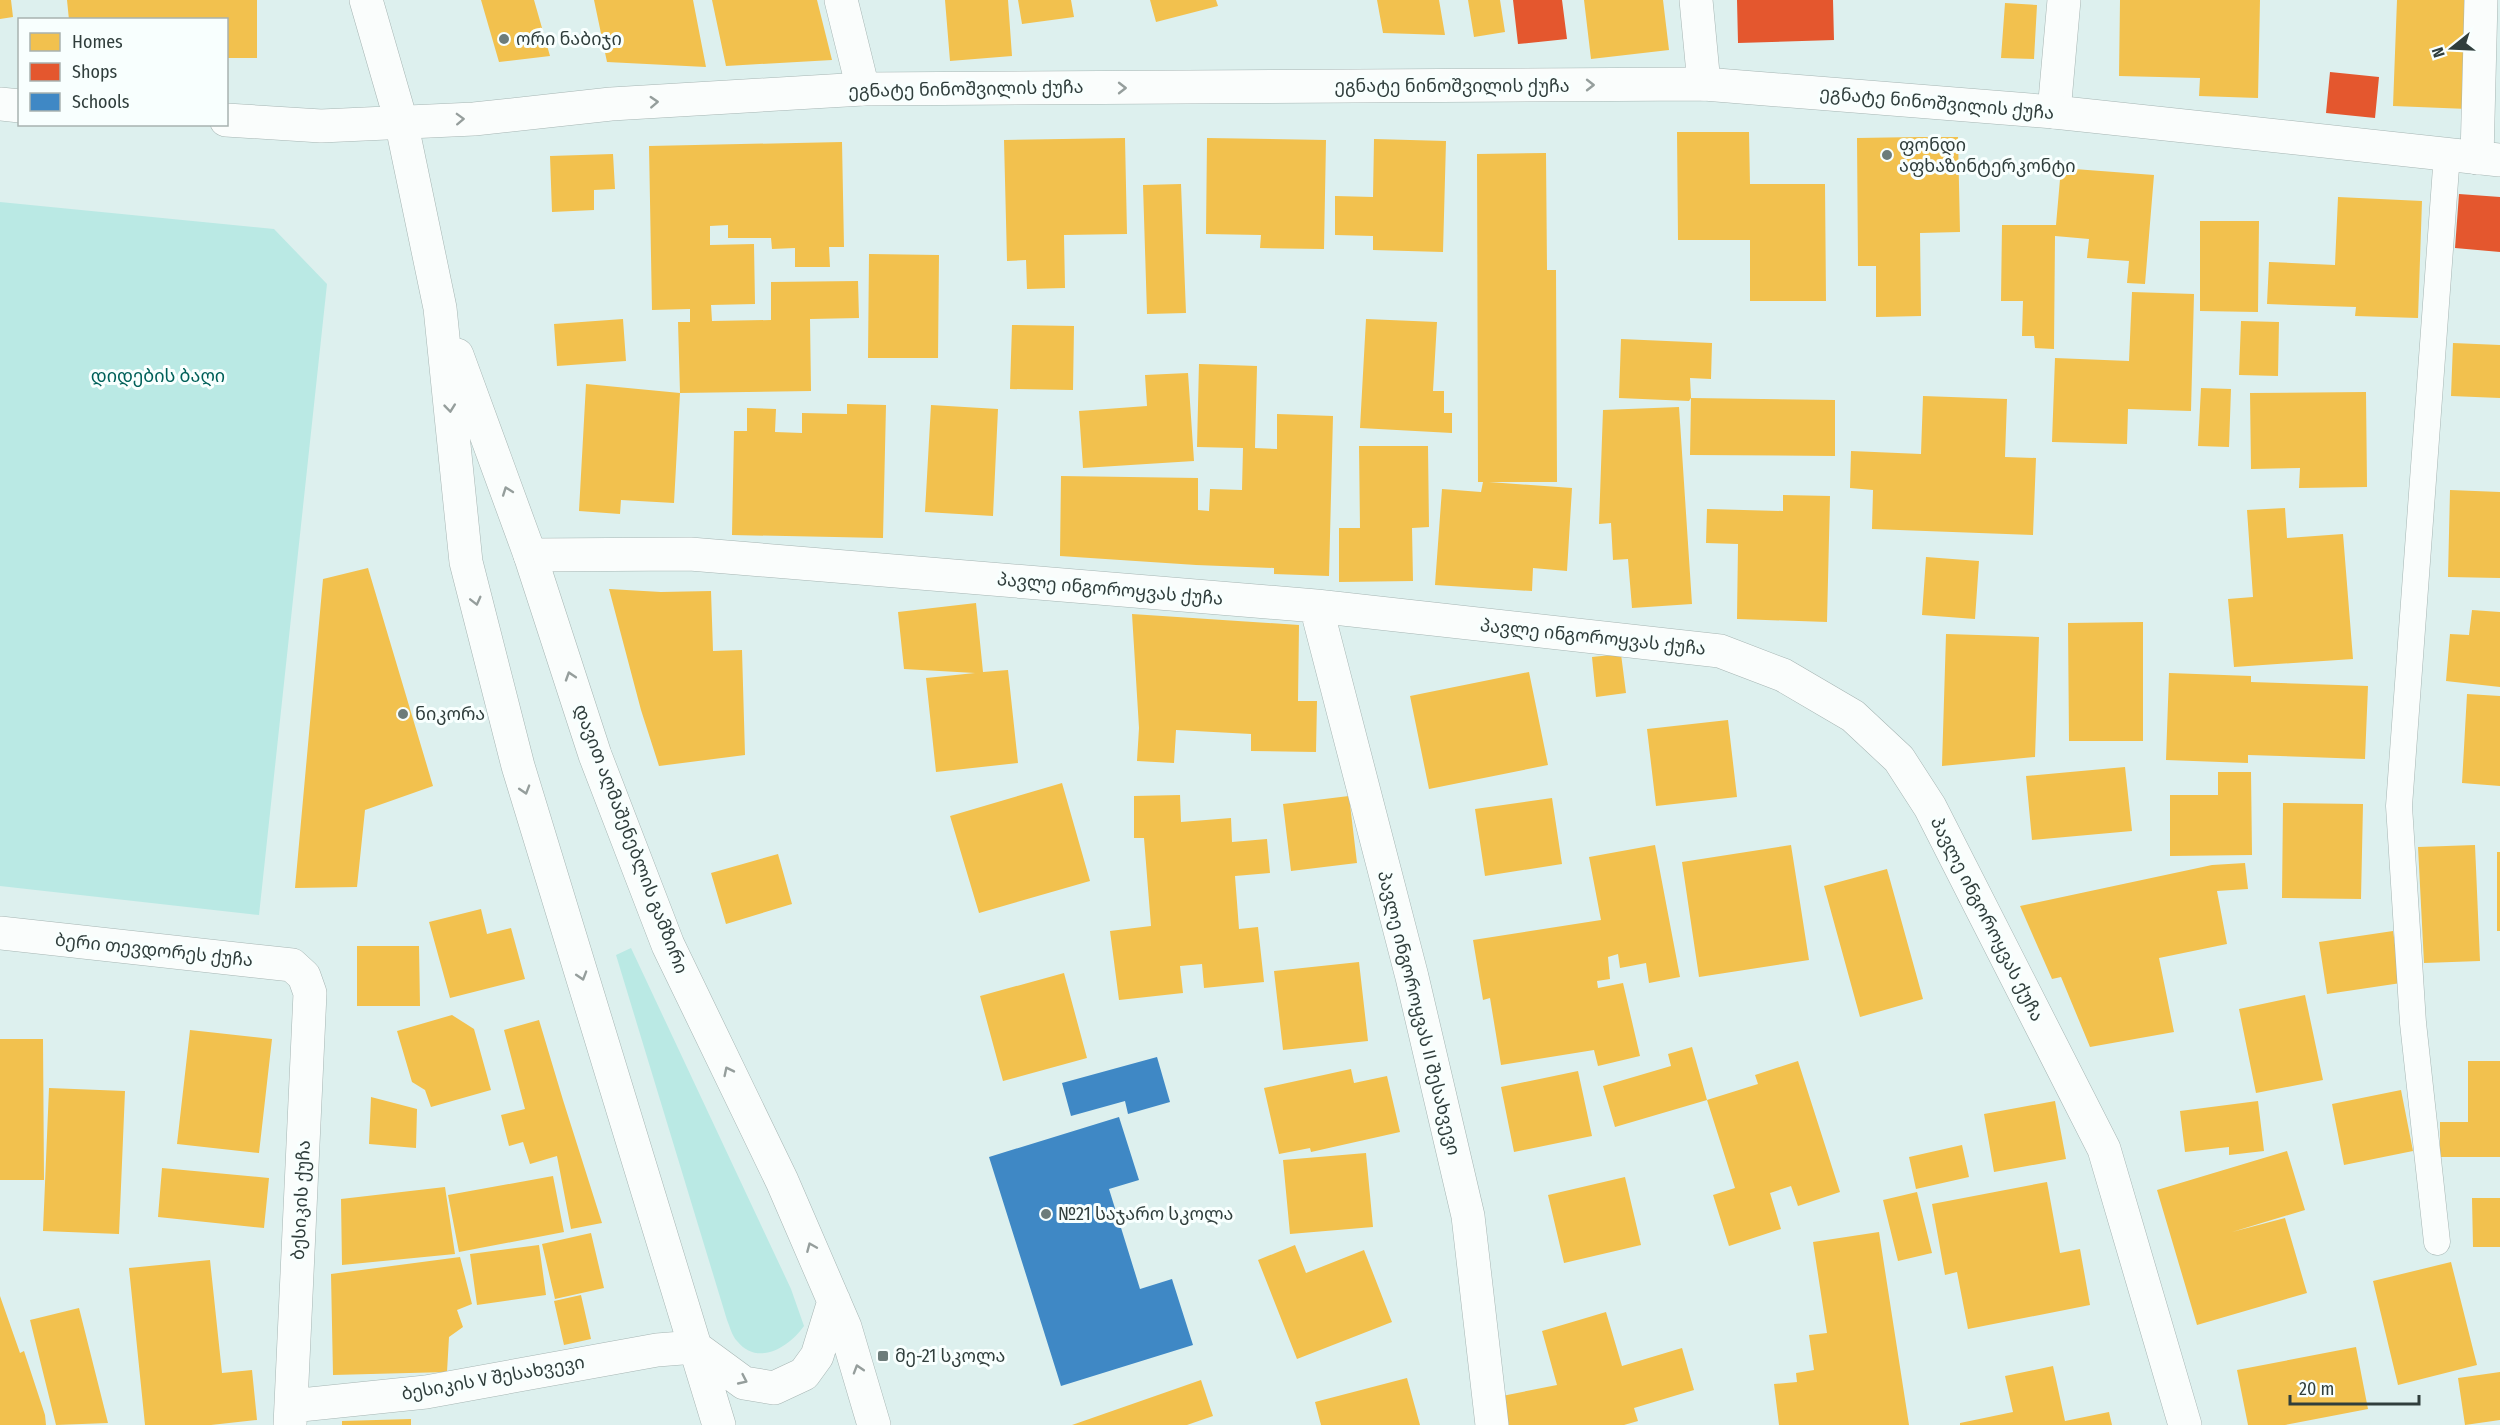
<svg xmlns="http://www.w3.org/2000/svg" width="2500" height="1425" font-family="'Fira Sans Condensed','Noto Sans Georgian',sans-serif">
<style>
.green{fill:#bae9e4}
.homes{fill:#f2c14e}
.shops{fill:#e4572e}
.schools{fill:#3f88c5}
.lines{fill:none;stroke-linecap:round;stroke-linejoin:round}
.lane-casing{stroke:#a6b5b3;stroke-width:27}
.street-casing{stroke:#a6b5b3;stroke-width:34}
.secondary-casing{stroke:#a6b5b3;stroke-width:34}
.lane{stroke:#fafdfc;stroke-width:26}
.street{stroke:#fafdfc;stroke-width:33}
.secondary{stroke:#fafdfc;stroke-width:33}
.oneway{stroke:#959e9c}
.poi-dot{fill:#6d7c7a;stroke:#f8fffe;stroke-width:2}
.labels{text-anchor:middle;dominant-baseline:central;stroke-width:6;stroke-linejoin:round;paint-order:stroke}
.poi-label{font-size:18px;fill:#303e3c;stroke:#f8fffe;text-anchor:start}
.street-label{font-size:18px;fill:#303e3c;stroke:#f8fffe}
.park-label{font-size:18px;fill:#006059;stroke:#f8fffe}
</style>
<rect width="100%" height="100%" fill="#ddf0ee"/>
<path class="green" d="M 0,202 L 274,229 L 327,284 L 259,915 L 0,886 Z
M 631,948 L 791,1289 L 804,1326 C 789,1347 758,1367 737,1341 C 732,1336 730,1327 727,1320 L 616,955 Z"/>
<path class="homes" d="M 0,0 L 11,0 L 13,17 L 0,19 Z
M 67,0 L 257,0 L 257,58 L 226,58 L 226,20 L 69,20 Z
M 481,0 L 534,0 L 550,56 L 499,62 Z
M 594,0 L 693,0 L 706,67 L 607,62 Z
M 712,0 L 817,0 L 832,60 L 726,66 Z
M 945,0 L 1008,0 L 1012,56 L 950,61 Z
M 1018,0 L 1071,0 L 1074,17 L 1022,24 Z
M 1150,0 L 1216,0 L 1218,6 L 1156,22 Z
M 1377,0 L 1439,0 L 1445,35 L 1383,33 Z
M 1468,0 L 1500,0 L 1505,32 L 1474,37 Z
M 1584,0 L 1663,0 L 1669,50 L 1591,59 Z
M 2120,0 L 2260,0 L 2258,98 L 2199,96 L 2200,78 L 2119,76 Z
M 2397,0 L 2464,0 L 2468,109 L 2393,106 Z
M 2005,3 L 2037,5 L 2034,59 L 2001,58 Z
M 1677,132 L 1749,132 L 1750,184 L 1825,184 L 1826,301 L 1750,301 L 1750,240 L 1678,240 Z
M 1919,137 L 1958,137 L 1960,232 L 1920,233 L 1921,316 L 1876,317 L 1876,266 L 1858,266 L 1857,138 Z
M 1125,138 L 1127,234 L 1064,235 L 1065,288 L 1027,289 L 1026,260 L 1007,261 L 1004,140 Z
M 1207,138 L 1326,140 L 1324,249 L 1260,248 L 1261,235 L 1206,234 Z
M 1374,139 L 1446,141 L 1443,252 L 1373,250 L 1373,236 L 1335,235 L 1335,196 L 1373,197 Z
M 842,142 L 844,247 L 829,247 L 830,267 L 795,267 L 795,248 L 772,249 L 771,238 L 728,238 L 728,225 L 710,226 L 710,245 L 754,244 L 755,304 L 711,305 L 712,321 L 771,320 L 771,282 L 858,281 L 859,318 L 810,319 L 811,391 L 680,393 L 678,322 L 690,322 L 690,309 L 652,310 L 649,146 Z
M 1546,153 L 1547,270 L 1556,270 L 1557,482 L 1489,482 L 1572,488 L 1567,571 L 1533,568 L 1532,591 L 1435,585 L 1442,489 L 1481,492 L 1483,482 L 1478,482 L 1477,154 Z
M 613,154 L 615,189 L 594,190 L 594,210 L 552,212 L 550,156 Z
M 2061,168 L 2154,175 L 2145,284 L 2127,283 L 2129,261 L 2087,258 L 2089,239 L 2055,236 L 2054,349 L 2035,348 L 2034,336 L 2022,336 L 2023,301 L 2001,301 L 2002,225 L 2056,225 Z
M 1181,184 L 1186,313 L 1147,314 L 1143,185 Z
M 2338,197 L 2422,201 L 2418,318 L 2355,316 L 2356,307 L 2267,304 L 2269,262 L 2335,265 Z
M 2200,221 L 2259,221 L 2258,312 L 2200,311 Z
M 869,254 L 939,255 L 938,358 L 868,358 Z
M 2132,292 L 2194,294 L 2191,411 L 2128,409 L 2127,444 L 2052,442 L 2055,358 L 2129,361 Z
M 623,319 L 626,361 L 557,366 L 554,324 Z
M 1366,319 L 1437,322 L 1433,391 L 1444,391 L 1444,413 L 1452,413 L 1452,433 L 1360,428 Z
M 2241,321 L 2279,322 L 2278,376 L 2239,375 Z
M 1012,325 L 1074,326 L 1073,390 L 1010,389 Z
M 1621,339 L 1712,343 L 1711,379 L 1690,378 L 1691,398 L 1835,400 L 1835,456 L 1690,455 L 1691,398 L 1689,401 L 1619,398 Z
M 2453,343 L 2500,345 L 2500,398 L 2451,396 Z
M 1199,364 L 1257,366 L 1255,448 L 1277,449 L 1277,414 L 1333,416 L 1329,576 L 1274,574 L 1274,568 L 1196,565 L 1060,556 L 1061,476 L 1198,478 L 1198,510 L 1209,511 L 1210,489 L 1242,490 L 1243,448 L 1197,447 Z
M 1188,373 L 1194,461 L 1083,468 L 1079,411 L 1147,406 L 1145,375 Z
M 586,384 L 680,393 L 674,503 L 621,500 L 620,514 L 579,511 Z
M 2201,388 L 2231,389 L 2229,447 L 2198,446 Z
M 2366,392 L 2367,487 L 2299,488 L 2300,468 L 2251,469 L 2250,393 Z
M 1923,396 L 2007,399 L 2005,457 L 2036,458 L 2033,535 L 1872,529 L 1873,490 L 1850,488 L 1851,451 L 1921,454 Z
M 847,404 L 886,405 L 883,538 L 732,535 L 734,431 L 747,431 L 747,408 L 776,409 L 775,432 L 802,433 L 802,413 L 847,414 Z
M 931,405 L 998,409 L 993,516 L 925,512 Z
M 1679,407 L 1692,604 L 1632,608 L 1628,559 L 1613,560 L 1611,523 L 1599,524 L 1603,410 Z
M 1359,446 L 1428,446 L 1429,527 L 1412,528 L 1413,581 L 1339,582 L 1339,528 L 1360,528 Z
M 2450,490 L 2500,492 L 2500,578 L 2448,577 Z
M 1783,495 L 1830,496 L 1827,622 L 1737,619 L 1738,544 L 1706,543 L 1707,509 L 1783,511 Z
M 2285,508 L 2287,538 L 2343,534 L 2353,659 L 2234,667 L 2228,599 L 2253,597 L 2247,510 Z
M 1926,557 L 1979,561 L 1975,619 L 1922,615 Z
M 368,568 L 433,786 L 365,810 L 357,887 L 295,888 L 323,579 Z
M 609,589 L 661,592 L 711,591 L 713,651 L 742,650 L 745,755 L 659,766 L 641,710 Z
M 976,603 L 983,672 L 1008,670 L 1018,763 L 936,772 L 926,678 L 975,673 L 904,669 L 898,612 Z
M 2472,610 L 2500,612 L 2500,687 L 2446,681 L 2450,634 L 2469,635 Z
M 1132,614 L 1299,625 L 1298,701 L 1317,701 L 1316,752 L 1251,751 L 1251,734 L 1176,730 L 1174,763 L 1137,761 L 1139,728 Z
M 2143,622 L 2143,741 L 2069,741 L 2068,623 Z
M 1946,634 L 2039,637 L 2035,757 L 1942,766 Z
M 1621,654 L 1626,693 L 1596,697 L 1592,657 Z
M 1529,672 L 1548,765 L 1429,789 L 1410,696 Z
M 2169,673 L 2251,676 L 2251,682 L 2368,686 L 2365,759 L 2248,755 L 2248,763 L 2166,760 Z
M 2467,694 L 2500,696 L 2500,786 L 2462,783 Z
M 1728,720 L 1737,797 L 1656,806 L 1647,729 Z
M 2125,767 L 2132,831 L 2032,840 L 2026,776 Z
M 2218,772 L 2251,772 L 2252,855 L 2170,856 L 2170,795 L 2218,795 Z
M 1062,783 L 1090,881 L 979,913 L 950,816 Z
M 1180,795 L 1181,822 L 1231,818 L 1232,842 L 1267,839 L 1270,873 L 1235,876 L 1239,929 L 1258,927 L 1264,982 L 1204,988 L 1202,964 L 1180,966 L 1183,993 L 1119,1000 L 1110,931 L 1151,926 L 1144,838 L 1134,838 L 1134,796 Z
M 1349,796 L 1357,863 L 1291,871 L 1283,804 Z
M 1552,798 L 1562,864 L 1485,876 L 1475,809 Z
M 2283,803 L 2363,804 L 2361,899 L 2282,898 Z
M 1655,845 L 1680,977 L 1649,983 L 1646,963 L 1620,968 L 1618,954 L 1608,957 L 1610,979 L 1597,981 L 1598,988 L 1623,983 L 1640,1056 L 1598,1066 L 1594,1050 L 1501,1065 L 1490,998 L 1483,1000 L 1473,940 L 1601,920 L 1589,857 Z
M 1791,845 L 1809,960 L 1699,977 L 1682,862 Z
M 2475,845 L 2480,961 L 2424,963 L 2418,847 Z
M 2497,852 L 2500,852 L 2500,931 L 2497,931 Z
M 778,854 L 792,904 L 726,924 L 711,873 Z
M 2245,863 L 2248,889 L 2217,891 L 2227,944 L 2159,958 L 2174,1032 L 2090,1047 L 2061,977 L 2052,979 L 2020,906 L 2212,865 Z
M 1887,869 L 1923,999 L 1860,1017 L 1824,886 Z
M 481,909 L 487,934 L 511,928 L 525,979 L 450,998 L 429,922 Z
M 2393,931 L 2401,983 L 2327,994 L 2319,942 Z
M 357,946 L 419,946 L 420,1006 L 357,1006 Z
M 1359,962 L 1368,1041 L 1283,1050 L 1274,971 Z
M 1064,973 L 1087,1058 L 1003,1081 L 980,996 Z
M 2305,995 L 2323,1080 L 2256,1093 L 2239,1009 Z
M 452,1015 L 474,1029 L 491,1090 L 431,1107 L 425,1090 L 412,1082 L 397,1031 Z
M 539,1020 L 563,1100 L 602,1223 L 571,1229 L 557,1156 L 530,1164 L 523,1142 L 509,1146 L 501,1115 L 525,1109 L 504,1030 Z
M 190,1030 L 272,1039 L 259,1153 L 177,1144 Z
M 0,1039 L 43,1039 L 44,1180 L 0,1180 Z
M 1692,1047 L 1707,1100 L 1615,1127 L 1603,1086 L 1671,1066 L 1668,1054 Z
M 1798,1061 L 1840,1192 L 1798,1206 L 1791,1186 L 1770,1193 L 1781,1229 L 1729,1246 L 1713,1195 L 1735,1188 L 1707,1100 L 1758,1084 L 1755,1075 Z
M 2468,1061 L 2500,1061 L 2500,1157 L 2440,1157 L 2440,1122 L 2468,1122 Z
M 1351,1069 L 1354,1083 L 1387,1076 L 1400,1132 L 1311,1152 L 1310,1148 L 1279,1154 L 1264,1088 Z
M 1578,1071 L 1592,1136 L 1514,1152 L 1501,1087 Z
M 49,1088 L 125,1091 L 119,1234 L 43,1231 Z
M 2401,1090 L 2413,1151 L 2344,1165 L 2332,1104 Z
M 371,1097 L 417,1109 L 416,1148 L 369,1144 Z
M 2055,1101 L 2066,1159 L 1994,1172 L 1984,1114 Z
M 2258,1101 L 2264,1151 L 2229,1155 L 2229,1147 L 2185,1152 L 2180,1111 Z
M 1962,1145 L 1969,1177 L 1916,1189 L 1909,1157 Z
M 2287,1151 L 2305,1210 L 2232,1232 L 2285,1218 L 2307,1293 L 2197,1325 L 2157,1190 Z
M 1366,1153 L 1373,1227 L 1290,1234 L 1283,1160 Z
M 162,1168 L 269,1178 L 264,1228 L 158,1217 Z
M 553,1176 L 564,1232 L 459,1252 L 448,1195 Z
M 1625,1177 L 1641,1245 L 1564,1263 L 1548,1195 Z
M 2047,1182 L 2060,1253 L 2080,1249 L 2090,1305 L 1968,1329 L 1957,1272 L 1945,1275 L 1932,1204 Z
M 445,1187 L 455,1254 L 342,1265 L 341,1199 Z
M 1917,1192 L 1932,1253 L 1898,1261 L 1883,1200 Z
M 2472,1198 L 2500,1198 L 2500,1247 L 2473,1247 Z
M 1879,1232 L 1909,1425 L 1779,1425 L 1774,1384 L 1797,1382 L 1796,1373 L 1814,1370 L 1809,1335 L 1827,1333 L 1813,1242 Z
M 591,1233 L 604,1288 L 555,1299 L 542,1244 Z
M 539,1245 L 546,1295 L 477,1305 L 470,1254 Z
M 1295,1245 L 1306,1273 L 1364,1250 L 1392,1322 L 1297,1359 L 1258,1260 Z
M 460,1257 L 472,1304 L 457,1310 L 463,1327 L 449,1337 L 447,1372 L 333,1375 L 331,1274 Z
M 210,1260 L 222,1373 L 252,1370 L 257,1420 L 211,1425 L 145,1425 L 129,1268 Z
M 2451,1262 L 2477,1365 L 2398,1385 L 2373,1281 Z
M 581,1295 L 591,1339 L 564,1345 L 554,1301 Z
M 0,1296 L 20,1353 L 24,1351 L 45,1415 L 46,1425 L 0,1425 Z
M 79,1308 L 108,1423 L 56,1425 L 30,1320 Z
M 1606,1312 L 1622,1366 L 1682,1348 L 1694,1390 L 1634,1408 L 1638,1421 L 1624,1425 L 1502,1425 L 1497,1397 L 1557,1385 L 1542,1331 Z
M 2356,1347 L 2368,1409 L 2285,1425 L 2248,1425 L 2237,1370 Z
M 2053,1366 L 2065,1421 L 2109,1412 L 2112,1425 L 1960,1425 L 1960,1423 L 2013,1412 L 2005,1376 Z
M 2500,1372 L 2500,1420 L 2465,1425 L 2458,1378 Z
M 1407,1378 L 1420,1425 L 1321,1425 L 1315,1402 Z
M 1201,1380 L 1213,1416 L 1187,1425 L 1072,1425 Z
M 411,1419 L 411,1425 L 342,1425 L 342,1421 Z"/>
<path class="shops" d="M 1513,0 L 1562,0 L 1567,39 L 1518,44 Z
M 1737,0 L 1833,0 L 1834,40 L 1738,43 Z
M 2330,72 L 2379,77 L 2375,118 L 2326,113 Z
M 2459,194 L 2500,197 L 2500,252 L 2455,248 Z"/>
<path class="schools" d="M 1157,1057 L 1170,1102 L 1128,1114 L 1125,1101 L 1071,1116 L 1062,1083 Z
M 1119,1117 L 1139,1180 L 1109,1189 L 1140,1289 L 1172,1279 L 1193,1345 L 1061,1386 L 989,1157 Z"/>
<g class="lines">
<g class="lane-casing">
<path id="lane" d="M 2437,1242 L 2413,1023 L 2399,806 L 2447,154"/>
</g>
<g class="street-casing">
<path id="street" d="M 841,0 L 863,89
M 1696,0 L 1704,84
M 2054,112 L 2064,0
M 2477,158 L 2481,0
M 530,555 L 690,554 L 1316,606 L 1720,651 L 1783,675 L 1853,716 L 1899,759 L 1930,807 L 2104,1149 L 2185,1425
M 1316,606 L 1412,977 L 1468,1216 L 1492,1425
M 0,933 L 292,965 L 304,976 L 310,993 L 290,1425
M 291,1406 L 426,1392 L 657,1350 L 695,1347"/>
</g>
<g class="secondary-casing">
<path id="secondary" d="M 366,0 L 401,121 L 440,308 L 466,562 L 518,766 L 719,1425
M 0,104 L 20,106
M 226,120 L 321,126 L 474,119 L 611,104 L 863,89 L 1704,84 L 2054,112 L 2500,160
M 457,355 L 530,555 L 595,755 L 668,945 L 782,1181 L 845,1327 L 874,1425
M 695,1347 L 744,1383 L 774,1388 L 804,1374 L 817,1356 L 834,1301"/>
</g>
<use href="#lane" class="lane"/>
<use href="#street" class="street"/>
<use href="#secondary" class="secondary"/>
</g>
<defs><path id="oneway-chevron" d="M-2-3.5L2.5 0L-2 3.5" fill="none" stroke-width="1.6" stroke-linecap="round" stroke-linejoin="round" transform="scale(1.5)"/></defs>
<g class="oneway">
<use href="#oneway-chevron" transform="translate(1590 85)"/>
<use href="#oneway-chevron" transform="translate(1122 88)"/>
<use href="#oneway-chevron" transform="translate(654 102) rotate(-3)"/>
<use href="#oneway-chevron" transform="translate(460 119) rotate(-2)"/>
<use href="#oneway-chevron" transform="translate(450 408) rotate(84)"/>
<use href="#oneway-chevron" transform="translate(507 491) rotate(-110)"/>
<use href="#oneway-chevron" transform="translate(476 601) rotate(76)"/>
<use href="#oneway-chevron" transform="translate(570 676) rotate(-108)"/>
<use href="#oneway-chevron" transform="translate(525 790) rotate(73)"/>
<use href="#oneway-chevron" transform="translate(582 976) rotate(73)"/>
<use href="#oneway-chevron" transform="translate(728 1071) rotate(-116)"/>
<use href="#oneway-chevron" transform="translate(811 1247) rotate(-113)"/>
<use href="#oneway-chevron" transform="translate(858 1369) rotate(-107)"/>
<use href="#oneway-chevron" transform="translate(743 1380) rotate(25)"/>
</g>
<g class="poi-dot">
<circle cx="504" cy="39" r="6"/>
<circle cx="1887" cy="155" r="6"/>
<circle cx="403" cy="714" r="6"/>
<circle cx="1046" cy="1214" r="6"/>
<rect x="877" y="1350" width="12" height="12" rx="3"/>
</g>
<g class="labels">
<g class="poi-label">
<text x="516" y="39">ორი ნაბიჯი</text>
<text x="1899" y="145">ფონდი<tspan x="1899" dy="21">აფხაზინტერკონტი</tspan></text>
<text x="415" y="714">ნიკორა</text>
<text x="1058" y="1214">№21 საჯარო სკოლა</text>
<text x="895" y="1356">მე-21 სკოლა</text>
</g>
<g class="street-label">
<text x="1452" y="86">ეგნატე ნინოშვილის ქუჩა</text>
<text transform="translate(966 89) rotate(-1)">ეგნატე ნინოშვილის ქუჩა</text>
<text transform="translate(1937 103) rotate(5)">ეგნატე ნინოშვილის ქუჩა</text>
<text transform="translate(1110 589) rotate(5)">პავლე ინგოროყვას ქუჩა</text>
<text transform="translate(1593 637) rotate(6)">პავლე ინგოროყვას ქუჩა</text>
<text transform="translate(631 839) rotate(69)">დავით აღმაშენებლის გამზირი</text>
<text transform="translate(1987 919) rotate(63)">პავლე ინგოროყვას ქუჩა</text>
<text transform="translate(154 950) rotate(6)">ბერი თევდორეს ქუჩა</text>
<text transform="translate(1419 1013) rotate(76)">პავლე ინგოროყვას II შესახვევი</text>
<text transform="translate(301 1200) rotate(-87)">ბესიკის ქუჩა</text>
<text transform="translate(493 1378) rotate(-10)">ბესიკის V შესახვევი</text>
</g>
<g class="park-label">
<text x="158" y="376">დიდების ბაღი</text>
</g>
</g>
<rect x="18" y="18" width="210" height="108" fill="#f8fffe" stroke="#a8b2b0" stroke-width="1.5"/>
<rect x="30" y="33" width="30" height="18" fill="#f2c14e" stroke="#a8b2b0" stroke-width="1.5"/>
<text x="72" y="48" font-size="18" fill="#303e3c">Homes</text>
<rect x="30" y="63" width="30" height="18" fill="#e4572e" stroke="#a8b2b0" stroke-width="1.5"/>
<text x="72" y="78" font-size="18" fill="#303e3c">Shops</text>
<rect x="30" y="93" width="30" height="18" fill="#3f88c5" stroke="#a8b2b0" stroke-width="1.5"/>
<text x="72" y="108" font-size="18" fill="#303e3c">Schools</text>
<g transform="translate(2452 48) rotate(252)" stroke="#f8fffe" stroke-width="4.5" paint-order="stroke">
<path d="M0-4.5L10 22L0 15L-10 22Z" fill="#303e3c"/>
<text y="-9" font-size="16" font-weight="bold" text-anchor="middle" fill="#303e3c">N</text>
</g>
<path d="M2290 1395v9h129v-9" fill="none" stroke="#303e3c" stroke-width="3"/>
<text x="2299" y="1395" font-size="18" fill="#303e3c" stroke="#f8fffe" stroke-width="4.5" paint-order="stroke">20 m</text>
</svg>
